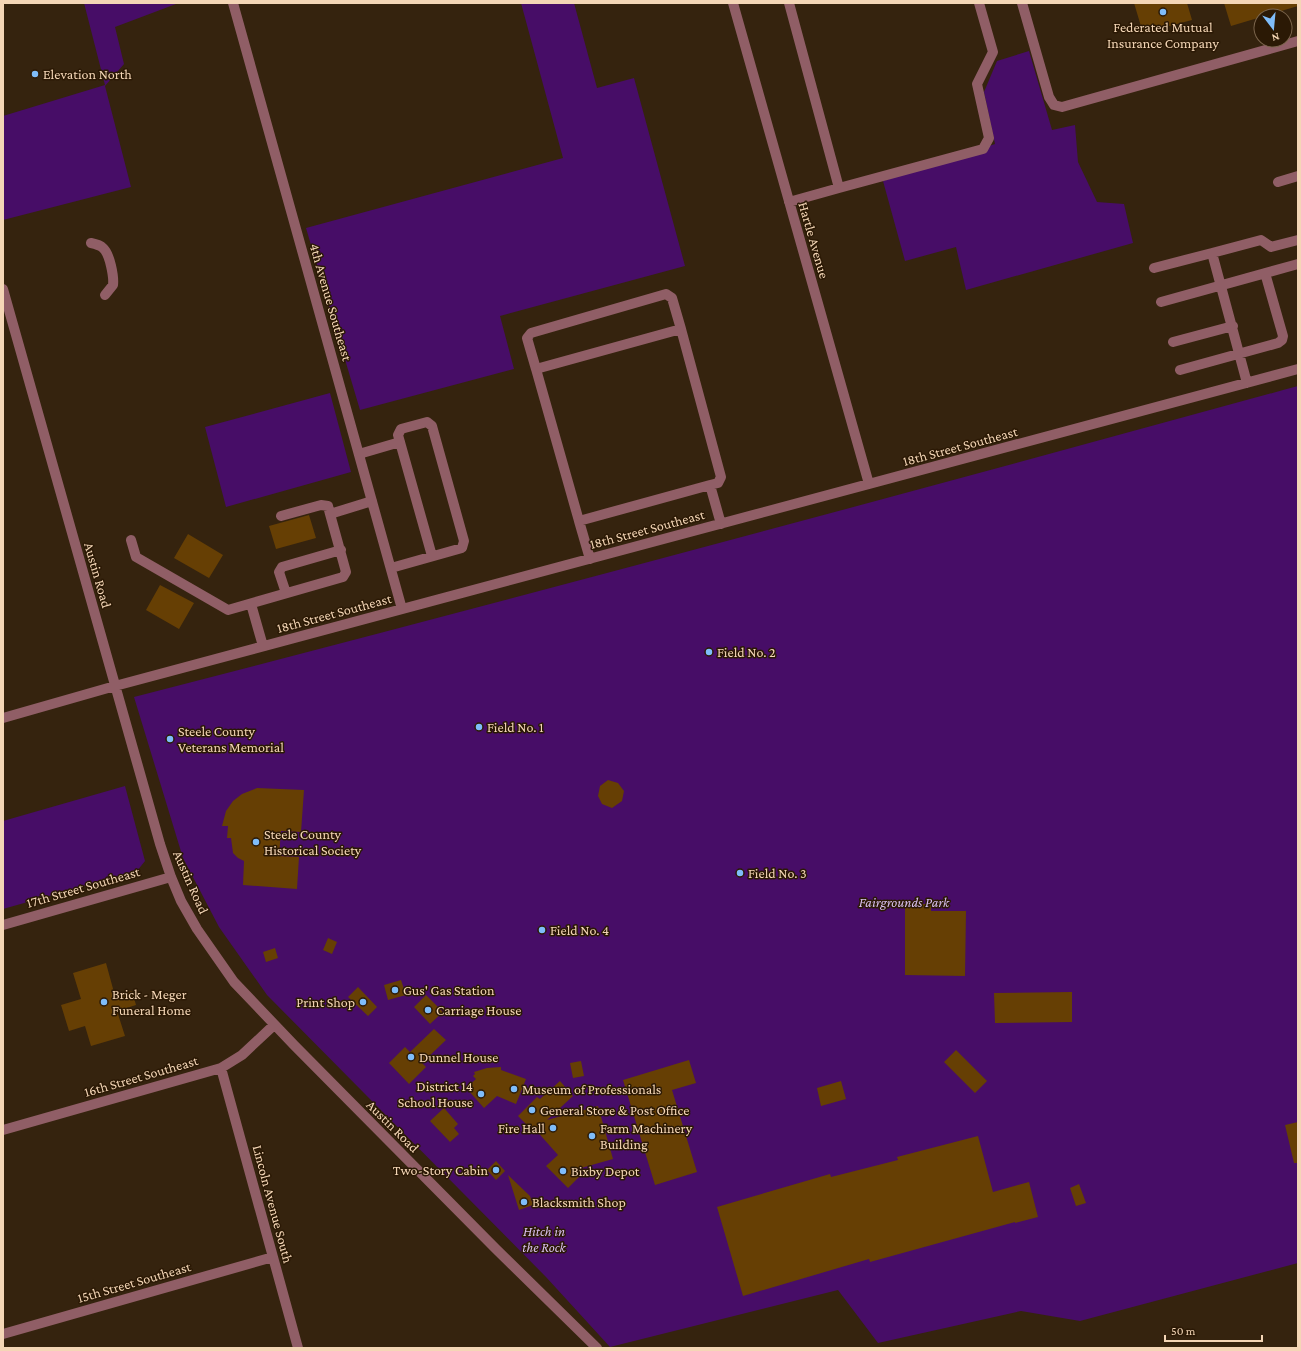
<svg xmlns="http://www.w3.org/2000/svg" width="1301" height="1351" font-family="'Crimson Pro',serif">
<style>
.green{fill:#470d67}
.building{fill:#663f04}
.lines{fill:none;stroke-linecap:round;stroke-linejoin:round}
.minor{stroke:#905e66;stroke-width:10}
.poi-dot{fill:#7fbdfa;stroke:#2b1905;stroke-width:1.5}
.labels{text-anchor:middle;dominant-baseline:central;stroke-width:3;stroke-linejoin:round;paint-order:stroke}
.poi-label{font-size:14px;fill:#f4d6b6;stroke:#2b1905;text-anchor:start}
.street-label{font-size:14px;fill:#f4d6b6;stroke:#2b1905}
.park-label{font-size:14px;font-style:italic;fill:#d8bfef;stroke:#2b1905}
</style>
<rect width="100%" height="100%" fill="#35230e"/>
<path class="green" d="M 84,3 L 176,4 L 115,27 L 124,64 L 105,86 L 131,187 L 3,220 L 3,116 L 105,85 Z
M 521,3 L 574,3 L 597,88 L 634,78 L 685,266 L 500,316 L 514,369 L 360,410 L 306,228 L 563,158 Z
M 1029,51 L 1052,130 L 1075,125 L 1078,162 L 1097,202 L 1124,204 L 1133,243 L 966,290 L 956,247 L 905,261 L 883,181 L 995,144 L 984,92 L 997,61 Z
M 1298,386 L 1298,1263 L 1080,1321 L 1021,1311 L 878,1343 L 838,1290 L 610,1347 L 546,1277 L 267,995 L 219,927 L 183,858 L 134,697 C 523,597 911,492 1298,386 Z
M 330,393 L 351,472 L 226,507 L 205,427 Z
M 125,786 L 145,861 L 137,871 L 3,909 L 3,821 Z"/>
<path class="building" d="M 1134,3 L 1187,3 L 1192,20 L 1143,33 Z
M 1224,3 L 1298,3 L 1298,6 L 1231,26 Z
M 309,515 L 316,538 L 276,549 L 269,526 Z
M 188,534 L 223,555 L 209,578 L 174,558 Z
M 160,585 L 194,603 L 179,629 L 146,610 Z
M 608,780 L 618,783 L 624,791 L 622,801 L 612,808 L 602,804 L 598,796 L 600,786 Z
M 257,788 L 304,790 L 301,832 L 281,831 L 279,856 L 299,857 L 297,889 L 243,885 L 244,861 L 238,858 L 233,853 L 231,838 L 227,838 L 228,826 L 222,826 L 226,811 L 233,801 L 242,794 Z
M 905,904 L 931,904 L 931,911 L 966,911 L 965,976 L 905,975 Z
M 328,938 L 337,942 L 332,954 L 323,950 Z
M 275,948 L 278,958 L 266,962 L 263,952 Z
M 106,963 L 115,996 L 132,991 L 136,1005 L 117,1011 L 125,1036 L 91,1046 L 85,1026 L 69,1031 L 61,1005 L 81,999 L 73,973 Z
M 401,980 L 406,995 L 388,1000 L 384,985 Z
M 358,987 L 377,1007 L 368,1016 L 348,997 Z
M 1072,992 L 1072,1022 L 995,1023 L 994,993 Z
M 426,995 L 443,1012 L 430,1024 L 414,1007 Z
M 434,1029 L 446,1040 L 422,1063 L 426,1067 L 409,1084 L 389,1063 L 405,1047 L 410,1052 Z
M 956,1050 L 987,1081 L 975,1093 L 944,1062 Z
M 689,1060 L 696,1083 L 672,1090 L 697,1172 L 655,1185 L 623,1080 Z
M 581,1061 L 584,1076 L 573,1078 L 570,1063 Z
M 501,1067 L 501,1070 L 526,1079 L 516,1104 L 497,1096 L 484,1108 L 467,1089 L 468,1088 L 467,1087 L 476,1079 L 473,1076 L 475,1074 L 474,1072 L 487,1068 Z
M 560,1081 L 573,1096 L 547,1120 L 598,1106 L 613,1159 L 574,1170 L 580,1176 L 568,1188 L 546,1166 L 558,1155 L 534,1128 L 532,1130 L 518,1116 L 537,1097 L 540,1099 Z
M 841,1081 L 846,1099 L 821,1106 L 817,1088 Z
M 444,1108 L 458,1124 L 454,1128 L 459,1134 L 450,1142 L 430,1121 Z
M 1298,1122 L 1298,1163 L 1294,1163 L 1285,1125 Z
M 978,1136 L 993,1192 L 1029,1182 L 1038,1217 L 1015,1223 L 1015,1222 L 870,1262 L 869,1259 L 743,1296 L 717,1207 L 830,1174 L 831,1177 L 898,1160 L 897,1157 Z
M 496,1161 L 505,1171 L 496,1180 L 487,1170 Z
M 508,1175 L 530,1196 L 533,1205 L 519,1210 Z
M 1079,1184 L 1086,1203 L 1076,1206 L 1070,1188 Z"/>
<g class="lines">
<path class="minor" d="M 233,3 L 402,609
M 733,3 L 869,484
M 789,3 L 839,188 L 789,202
M 1022,3 L 1049,97 L 1054,105 L 1062,107 L 1298,41
M 1278,182 L 1298,176
M 839,188 L 983,149 L 989,138 L 977,84 L 993,52 L 979,3
M 91,243 C 96,244 100,245 103,248 C 110,254 114,277 113,285 L 105,295
M 1154,268 L 1212,253
M 3,289 L 160,844 L 171,877 L 181,901 L 197,929 L 234,982 L 294,1045 L 496,1249 L 597,1348
M 1161,302 L 1298,264
M 1173,342 L 1233,326
M 536,369 L 527,338 L 531,333 L 666,294 L 672,298 L 681,329
M 1180,370 L 1278,343 L 1282,340 L 1283,336 L 1265,273
M 1247,383 L 1212,253 L 1261,240 L 1271,247 L 1298,240
M 359,454 L 400,442
M 281,516 L 321,505 L 328,506 L 330,514
M 579,521 L 536,369 L 681,329 L 721,477 L 718,483 L 710,485
M 131,540 L 136,557 L 228,610 L 343,577 L 346,572 L 330,514 L 372,501
M 590,559 L 579,521 L 710,485 L 721,524
M 391,568 L 462,548 L 464,541 L 432,426 L 427,422 L 401,429 L 398,435 L 432,556
M 286,593 L 279,572 L 282,567 L 341,550
M 251,604 L 263,646
M 3,718 L 115,686 L 1298,369
M 3,925 L 171,877
M 221,1068 L 298,1348
M 3,1130 L 221,1068 L 242,1055 L 274,1025
M 3,1334 L 273,1257"/>
</g>
<g class="poi-dot">
<circle cx="1163" cy="12" r="4"/>
<circle cx="35" cy="74" r="4"/>
<circle cx="709" cy="652" r="4"/>
<circle cx="479" cy="727" r="4"/>
<circle cx="170" cy="739" r="4"/>
<circle cx="256" cy="842" r="4"/>
<circle cx="740" cy="873" r="4"/>
<circle cx="542" cy="930" r="4"/>
<circle cx="395" cy="990" r="4"/>
<circle cx="104" cy="1002" r="4"/>
<circle cx="363" cy="1002" r="4"/>
<circle cx="428" cy="1010" r="4"/>
<circle cx="411" cy="1057" r="4"/>
<circle cx="514" cy="1089" r="4"/>
<circle cx="481" cy="1094" r="4"/>
<circle cx="532" cy="1110" r="4"/>
<circle cx="553" cy="1128" r="4"/>
<circle cx="592" cy="1136" r="4"/>
<circle cx="496" cy="1170" r="4"/>
<circle cx="563" cy="1171" r="4"/>
<circle cx="524" cy="1202" r="4"/>
</g>
<g class="labels">
<g class="poi-label">
<text x="1163" y="27" text-anchor="middle">Federated Mutual<tspan x="1163" dy="16">Insurance Company</tspan></text>
<text x="43" y="74">Elevation North</text>
<text x="717" y="652">Field No. 2</text>
<text x="487" y="727">Field No. 1</text>
<text x="178" y="731">Steele County<tspan x="178" dy="16">Veterans Memorial</tspan></text>
<text x="264" y="834">Steele County<tspan x="264" dy="16">Historical Society</tspan></text>
<text x="748" y="873">Field No. 3</text>
<text x="550" y="930">Field No. 4</text>
<text x="403" y="990">Gus' Gas Station</text>
<text x="112" y="994">Brick - Meger<tspan x="112" dy="16">Funeral Home</tspan></text>
<text x="355" y="1002" text-anchor="end">Print Shop</text>
<text x="436" y="1010">Carriage House</text>
<text x="419" y="1057">Dunnel House</text>
<text x="473" y="1086" text-anchor="end">District 14<tspan x="473" dy="16">School House</tspan></text>
<text x="522" y="1089">Museum of Professionals</text>
<text x="540" y="1110">General Store &amp; Post Office</text>
<text x="545" y="1128" text-anchor="end">Fire Hall</text>
<text x="600" y="1128">Farm Machinery<tspan x="600" dy="16">Building</tspan></text>
<text x="488" y="1170" text-anchor="end">Two-Story Cabin</text>
<text x="571" y="1171">Bixby Depot</text>
<text x="532" y="1202">Blacksmith Shop</text>
</g>
<g class="street-label">
<text transform="translate(814 240) rotate(74)">Hartle Avenue</text>
<text transform="translate(331 302) rotate(74)">4th Avenue Southeast</text>
<text transform="translate(960 446) rotate(-15)">18th Street Southeast</text>
<text transform="translate(647 529) rotate(-15)">18th Street Southeast</text>
<text transform="translate(98 575) rotate(74)">Austin Road</text>
<text transform="translate(334 613) rotate(-15)">18th Street Southeast</text>
<text transform="translate(191 882) rotate(66)">Austin Road</text>
<text transform="translate(83 887) rotate(-16)">17th Street Southeast</text>
<text transform="translate(141 1076) rotate(-16)">16th Street Southeast</text>
<text transform="translate(393 1126) rotate(45)">Austin Road</text>
<text transform="translate(273 1204) rotate(75)">Lincoln Avenue South</text>
<text transform="translate(134 1282) rotate(-16)">15th Street Southeast</text>
</g>
<g class="park-label">
<text x="904" y="902">Fairgrounds Park</text>
<text x="544" y="1231">Hitch in<tspan x="544" dy="16">the Rock</tspan></text>
</g>
</g>
<rect width="1301" height="1351" fill="none" stroke="#f4d6b6" stroke-width="8"/>
<g transform="translate(1273 28) rotate(164)"><circle r="19" fill="#2b1905" stroke="#7b654c"/>
<path d="M0-3L7 15L0 10L-7 15Z" fill="#7fbdfa"/>
<text y="-6" font-size="11" font-weight="bold" text-anchor="middle" fill="#f4d6b6">N</text>
</g>
<path d="M1165 1335v6h97v-6" fill="none" stroke="#f4d6b6" stroke-width="2"/>
<text x="1171" y="1335" font-size="12" fill="#f4d6b6" stroke="#2b1905" stroke-width="3" paint-order="stroke">50 m</text>
</svg>
